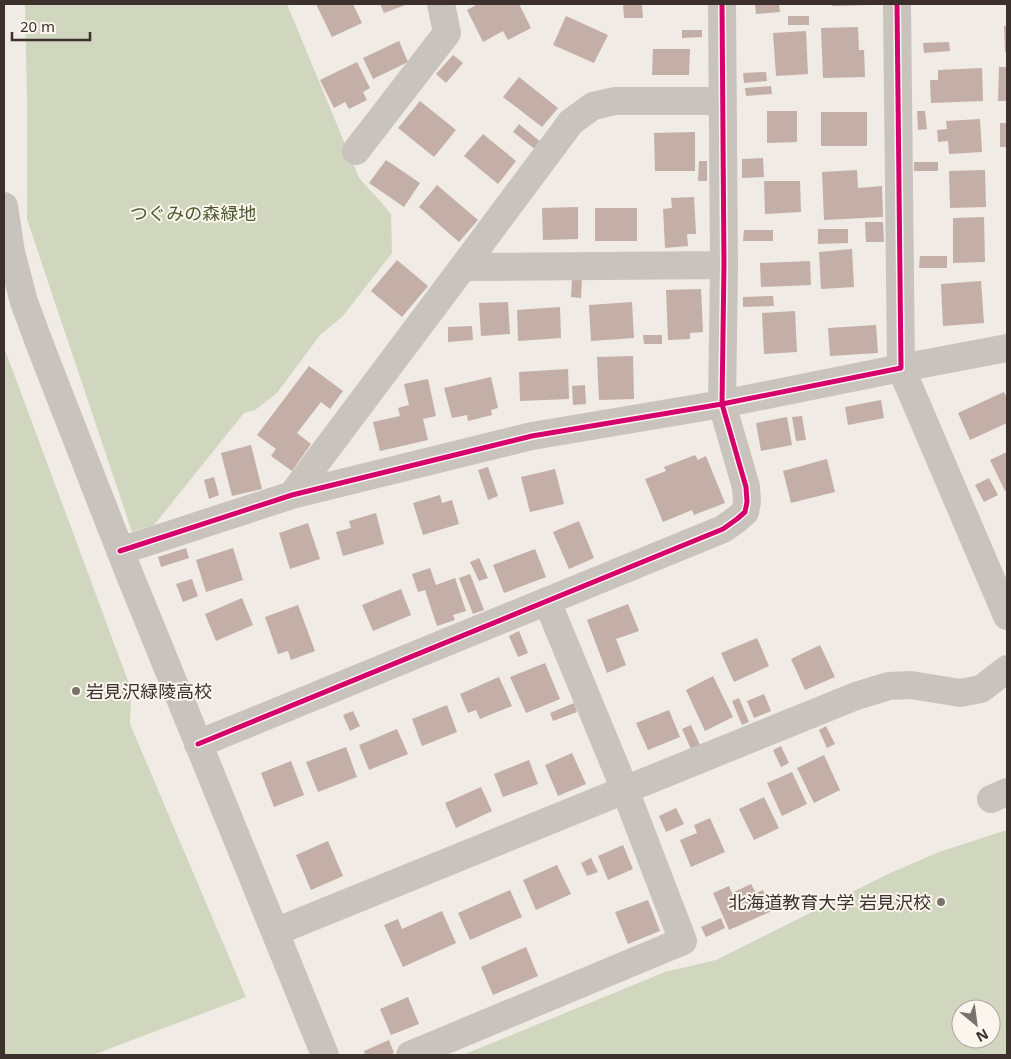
<svg xmlns="http://www.w3.org/2000/svg" width="1011" height="1059" font-family="'Noto Sans','Noto Sans JP',sans-serif">
<style>
.green{fill:#d1d6bf;fill-rule:evenodd}
.building{fill:#c3afa7}
.lines{fill:none;stroke-linecap:round;stroke-linejoin:round}
.minor{stroke:#c9c3be;stroke-width:28}
.cycleway-casing{stroke:#fbf5ee;stroke-width:8}
.cycleway{stroke:#d6006c;stroke-width:5}
.poi-dot{fill:#7a716c;stroke:#fbf5ee;stroke-width:2}
.labels{text-anchor:middle;dominant-baseline:central;stroke-width:4;stroke-linejoin:round;paint-order:stroke}
.park-label{font-size:18px;fill:#4a5a2e;stroke:#fbf5ee}
.poi-label{font-size:18px;fill:#3b302b;stroke:#fbf5ee;text-anchor:start}
</style>
<rect width="100%" height="100%" fill="#f0ebe5"/>
<path class="green" d="M 25,4 L 287,4 L 359,178 L 380,201 L 391,214 L 392,253 L 343,316 L 320,335 L 277,393 L 255,410 L 244,413 L 154,525 L 132,532 L 27,219 L 27,100 Z
M 4,347 L 131,689 L 130,724 L 246,997 L 93,1055 L 4,1055 Z
M 1007,830 L 1007,1055 L 463,1055 L 665,972 L 716,960 L 888,874 L 939,852 ZM 961,1009 L 991,1009 L 991,1039 L 961,1039 Z"/>
<path class="building" d="M 316,4 L 353,4 L 362,23 L 332,37 Z
M 380,4 L 408,4 L 384,13 Z
M 478,4 L 519,4 L 531,28 L 508,40 L 503,31 L 483,42 L 467,10 Z
M 623,4 L 642,4 L 643,18 L 624,18 Z
M 755,4 L 779,4 L 780,12 L 756,14 Z
M 832,4 L 870,4 L 870,5 L 832,6 Z
M 566,16 L 608,35 L 594,63 L 553,45 Z
M 788,16 L 809,16 L 809,25 L 788,25 Z
M 1004,26 L 1007,26 L 1007,52 L 1005,52 Z
M 858,27 L 859,50 L 864,50 L 865,77 L 823,78 L 821,28 Z
M 682,30 L 702,30 L 702,37 L 682,38 Z
M 806,31 L 808,74 L 776,76 L 773,33 Z
M 399,41 L 408,62 L 373,79 L 363,58 Z
M 949,42 L 950,51 L 924,53 L 923,43 Z
M 653,49 L 690,49 L 689,75 L 652,75 Z
M 453,55 L 463,63 L 446,83 L 436,74 Z
M 357,62 L 370,88 L 363,92 L 367,100 L 349,109 L 345,102 L 334,108 L 320,80 Z
M 999,67 L 1007,67 L 1007,101 L 998,101 Z
M 982,68 L 983,101 L 931,103 L 930,80 L 938,80 L 938,70 Z
M 766,72 L 767,81 L 744,83 L 743,73 Z
M 519,77 L 558,108 L 542,127 L 503,97 Z
M 771,86 L 772,94 L 746,96 L 745,88 Z
M 420,101 L 456,130 L 434,157 L 398,128 Z
M 767,111 L 797,111 L 797,142 L 767,143 Z
M 917,111 L 925,111 L 927,129 L 918,130 Z
M 821,112 L 867,112 L 867,146 L 821,146 Z
M 980,119 L 982,152 L 949,154 L 948,141 L 938,142 L 937,130 L 947,129 L 946,121 Z
M 1000,123 L 1007,123 L 1007,147 L 1000,147 Z
M 519,124 L 542,143 L 536,150 L 513,132 Z
M 695,132 L 695,171 L 655,171 L 654,133 Z
M 483,134 L 516,161 L 498,184 L 464,156 Z
M 763,158 L 764,177 L 742,178 L 742,159 Z
M 386,160 L 420,183 L 404,207 L 369,183 Z
M 699,161 L 707,161 L 707,181 L 698,181 Z
M 914,162 L 938,162 L 938,171 L 914,171 Z
M 857,170 L 858,188 L 882,186 L 883,217 L 824,220 L 822,172 Z
M 985,170 L 986,207 L 950,208 L 949,171 Z
M 764,181 L 800,181 L 801,212 L 765,214 Z
M 437,185 L 478,220 L 459,242 L 419,207 Z
M 694,197 L 696,234 L 687,234 L 688,246 L 665,248 L 663,209 L 672,208 L 671,198 Z
M 578,207 L 578,239 L 543,240 L 542,208 Z
M 595,208 L 637,208 L 637,241 L 595,241 Z
M 984,217 L 985,262 L 953,263 L 953,218 Z
M 865,222 L 883,222 L 884,242 L 866,242 Z
M 818,229 L 848,229 L 848,243 L 818,244 Z
M 744,230 L 773,230 L 773,241 L 743,241 Z
M 852,249 L 854,287 L 821,289 L 819,252 Z
M 920,256 L 947,256 L 947,268 L 919,268 Z
M 397,260 L 428,286 L 402,317 L 371,291 Z
M 810,261 L 811,285 L 761,287 L 760,263 Z
M 582,278 L 581,298 L 571,297 L 572,279 Z
M 981,281 L 984,323 L 943,326 L 941,284 Z
M 701,289 L 703,332 L 690,333 L 690,339 L 668,340 L 666,290 Z
M 773,296 L 774,306 L 743,307 L 743,297 Z
M 508,302 L 510,334 L 481,336 L 479,303 Z
M 632,302 L 634,338 L 591,341 L 589,305 Z
M 560,307 L 561,338 L 518,341 L 517,310 Z
M 795,311 L 797,352 L 764,354 L 762,313 Z
M 876,325 L 878,353 L 830,356 L 828,328 Z
M 472,326 L 473,340 L 448,342 L 448,327 Z
M 643,335 L 662,335 L 662,344 L 644,344 Z
M 633,356 L 634,399 L 599,400 L 597,357 Z
M 309,366 L 343,391 L 330,409 L 321,402 L 297,433 L 311,444 L 292,471 L 271,456 L 276,449 L 257,435 Z
M 568,369 L 569,399 L 520,401 L 519,372 Z
M 491,377 L 498,408 L 491,410 L 492,415 L 468,421 L 467,415 L 452,418 L 444,388 Z
M 428,379 L 436,416 L 423,419 L 428,440 L 380,451 L 373,422 L 400,416 L 398,408 L 409,405 L 404,384 Z
M 585,385 L 586,404 L 573,405 L 572,386 Z
M 1004,392 L 1007,399 L 1007,423 L 970,440 L 958,413 Z
M 881,400 L 884,418 L 848,425 L 845,407 Z
M 802,416 L 806,440 L 796,441 L 792,417 Z
M 787,417 L 792,445 L 761,451 L 756,423 Z
M 251,445 L 262,489 L 232,496 L 221,453 Z
M 1007,452 L 1007,490 L 1005,491 L 990,460 Z
M 695,455 L 698,460 L 706,456 L 725,503 L 694,515 L 692,510 L 663,522 L 645,479 L 666,471 L 664,467 Z
M 827,459 L 835,492 L 791,503 L 783,471 Z
M 488,467 L 498,496 L 488,500 L 478,470 Z
M 555,469 L 564,504 L 530,512 L 521,477 Z
M 214,477 L 219,495 L 209,499 L 204,480 Z
M 989,478 L 998,495 L 984,502 L 975,485 Z
M 440,495 L 442,503 L 452,500 L 459,524 L 423,535 L 413,503 Z
M 376,513 L 384,544 L 343,556 L 336,532 L 351,528 L 349,521 Z
M 579,521 L 594,558 L 569,569 L 553,532 Z
M 308,523 L 320,559 L 290,569 L 279,533 Z
M 186,548 L 189,558 L 161,567 L 158,557 Z
M 233,548 L 243,580 L 206,592 L 196,560 Z
M 535,549 L 546,577 L 504,593 L 493,565 Z
M 479,558 L 488,578 L 479,581 L 470,562 Z
M 430,568 L 436,585 L 455,578 L 466,611 L 453,615 L 455,620 L 437,626 L 425,590 L 418,592 L 412,574 Z
M 470,574 L 484,610 L 473,614 L 459,578 Z
M 192,579 L 198,596 L 183,602 L 176,584 Z
M 401,589 L 411,615 L 373,631 L 362,605 Z
M 242,598 L 253,625 L 216,641 L 205,614 Z
M 628,604 L 639,631 L 616,639 L 626,665 L 607,673 L 587,620 Z
M 298,605 L 315,651 L 291,660 L 288,651 L 278,654 L 265,617 Z
M 519,631 L 528,653 L 518,657 L 509,636 Z
M 757,638 L 769,666 L 734,682 L 721,653 Z
M 820,645 L 835,677 L 805,690 L 791,659 Z
M 545,663 L 560,699 L 526,713 L 510,677 Z
M 713,676 L 733,717 L 705,731 L 686,690 Z
M 499,677 L 512,706 L 480,719 L 476,710 L 468,713 L 460,694 Z
M 764,694 L 771,711 L 754,718 L 747,701 Z
M 739,698 L 749,722 L 742,725 L 732,701 Z
M 574,703 L 577,712 L 553,721 L 550,713 Z
M 447,705 L 457,732 L 422,746 L 412,719 Z
M 669,710 L 680,737 L 648,750 L 636,723 Z
M 353,711 L 360,726 L 350,731 L 343,715 Z
M 691,725 L 700,745 L 691,749 L 682,729 Z
M 826,726 L 835,744 L 827,748 L 819,730 Z
M 397,729 L 408,754 L 369,770 L 359,745 Z
M 781,746 L 789,763 L 781,767 L 773,750 Z
M 346,747 L 357,777 L 318,792 L 306,762 Z
M 572,753 L 586,784 L 558,796 L 545,765 Z
M 824,755 L 840,790 L 814,803 L 797,768 Z
M 529,760 L 538,784 L 503,797 L 494,774 Z
M 291,761 L 304,795 L 274,807 L 261,773 Z
M 792,772 L 807,804 L 782,816 L 767,783 Z
M 481,787 L 492,811 L 456,828 L 445,803 Z
M 764,797 L 779,828 L 754,840 L 739,809 Z
M 676,808 L 684,824 L 666,832 L 659,816 Z
M 710,818 L 725,852 L 691,867 L 680,840 L 697,833 L 694,825 Z
M 328,841 L 343,876 L 311,890 L 296,855 Z
M 623,845 L 633,869 L 608,880 L 598,856 Z
M 591,858 L 598,872 L 587,876 L 581,863 Z
M 557,865 L 571,894 L 536,910 L 523,880 Z
M 751,884 L 756,893 L 763,890 L 772,911 L 729,930 L 713,893 L 729,886 L 732,893 Z
M 510,890 L 522,917 L 470,940 L 458,913 Z
M 648,900 L 660,931 L 628,944 L 615,912 Z
M 442,911 L 456,943 L 403,967 L 384,925 L 398,919 L 402,929 Z
M 721,918 L 725,928 L 706,937 L 701,927 Z
M 526,947 L 538,976 L 493,995 L 481,967 Z
M 408,997 L 419,1024 L 391,1035 L 380,1009 Z
M 389,1040 L 394,1053 L 389,1055 L 365,1055 L 364,1051 Z"/>
<g class="lines">
<path class="minor" d="M 722,4 L 724,265 L 722,404 L 901,368 L 897,4
M 356,151 L 447,33 L 441,4
M 4,206 L 11,252 L 24,302 L 43,353 L 129,573 L 325,1055
M 463,267 L 724,265
M 1007,348 L 901,368 L 1007,616
M 292,495 L 463,267 L 571,122 L 593,106 L 615,101 L 723,101
M 120,551 L 292,495 L 532,436 L 722,404 L 746,487 L 747,502 L 745,512 L 737,519 L 723,529 L 198,744
M 991,799 L 1007,792
M 275,932 L 856,696 L 889,686 L 911,685 L 960,693 L 981,689 L 1007,669
M 410,1055 L 683,941 L 625,790 L 547,601"/>
<g class="cycleway-casing">
<path id="cycleway" d="M 722,4 L 724,265 L 722,404 L 901,368 L 897,4
M 120,551 L 292,495 L 532,436 L 722,404 L 746,487 L 747,502 L 745,512 L 737,519 L 723,529 L 198,744"/>
</g>
<use href="#cycleway" class="cycleway"/>
</g>
<g class="poi-dot">
<circle cx="76" cy="691" r="5"/>
<circle cx="941" cy="902" r="5"/>
</g>
<g class="labels">
<g class="park-label">
<text x="193" y="213">つぐみの森緑地</text>
</g>
<g class="poi-label">
<text x="86" y="691">岩見沢緑陵高校</text>
<text x="931" y="902" text-anchor="end">北海道教育大学 岩見沢校</text>
</g>
</g>
<rect width="1011" height="1059" fill="none" stroke="#3b302b" stroke-width="10"/>
<g transform="translate(976 1024) rotate(151)"><circle r="24" fill="#fbf5ee" stroke="#aea6a0"/>
<path d="M0-4L9 19L0 12L-9 19Z" fill="#7a716c"/>
<text y="-8" font-size="14" font-weight="bold" text-anchor="middle" fill="#3b302b">N</text>
</g>
<path d="M12 32v8h78v-8" fill="none" stroke="#3b302b" stroke-width="2.5"/>
<text x="20" y="32" font-size="15" fill="#3b302b" stroke="#fbf5ee" stroke-width="4" paint-order="stroke">20 m</text>
</svg>
